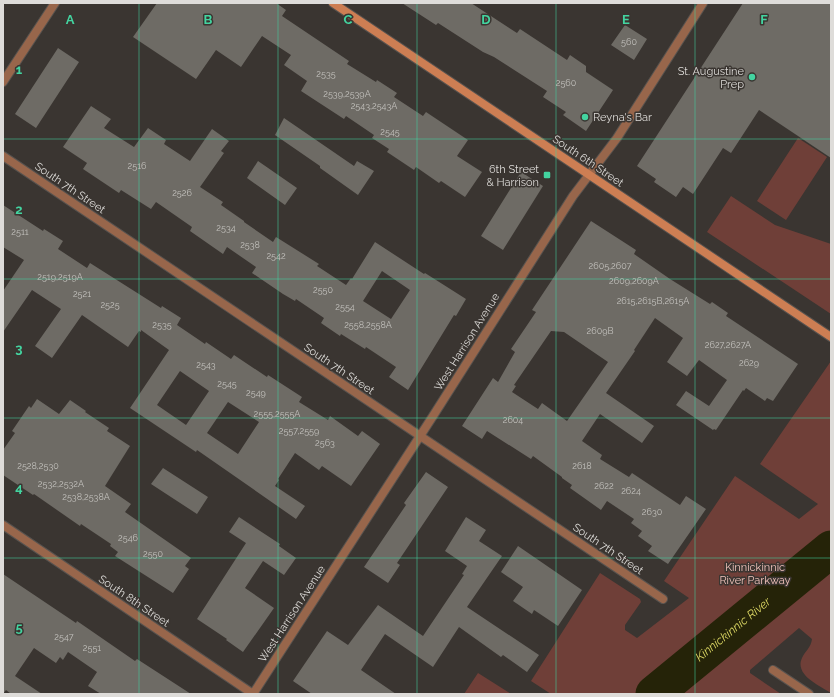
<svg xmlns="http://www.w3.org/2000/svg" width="834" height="697" font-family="Raleway,sans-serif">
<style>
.green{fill:#6f3f38}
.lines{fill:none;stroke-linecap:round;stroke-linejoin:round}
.river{stroke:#252308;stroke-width:37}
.building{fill:#6e6b65;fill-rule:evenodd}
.street-casing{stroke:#58534f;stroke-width:10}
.secondary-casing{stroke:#58534f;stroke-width:10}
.street{stroke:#98664b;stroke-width:8}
.secondary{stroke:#cd7e53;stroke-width:8}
.grid{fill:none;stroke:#43d4a0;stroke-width:1;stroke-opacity:0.55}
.poi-dot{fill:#43d4a0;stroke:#3a3531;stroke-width:1.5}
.labels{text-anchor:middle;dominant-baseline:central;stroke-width:3;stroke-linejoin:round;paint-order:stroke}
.number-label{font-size:9px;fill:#c2c0bc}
.poi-label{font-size:11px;fill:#dedcd9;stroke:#3a3531;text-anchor:end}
.street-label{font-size:11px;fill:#dedcd9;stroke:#3a3531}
.park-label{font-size:11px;fill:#f3c4bc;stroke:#3a3531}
.water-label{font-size:12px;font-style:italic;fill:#ddd864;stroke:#3a3531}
.grid-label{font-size:13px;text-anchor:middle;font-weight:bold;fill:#43d4a0;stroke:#3a3531;stroke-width:3;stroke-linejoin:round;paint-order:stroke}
</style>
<rect width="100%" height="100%" fill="#3a3531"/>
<path class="green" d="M 798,138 L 827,157 L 786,220 L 757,201 Z
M 731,196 L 775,225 L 831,244 L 831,314 L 707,232 Z
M 831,361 L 831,693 C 820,686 794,675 802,658 C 805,651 811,648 812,639 L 799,628 L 750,670 L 750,673 L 781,694 L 551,694 L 531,681 L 600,573 L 640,599 L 641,602 L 625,625 L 625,630 L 637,638 L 689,598 L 664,581 L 735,476 L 799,519 L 818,504 L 760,464 Z
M 478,673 L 511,694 L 464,694 Z"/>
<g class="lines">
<path class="river" id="s1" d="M 654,694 L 831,549"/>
</g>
<path class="building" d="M 157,3 L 276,3 L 286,10 L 282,16 L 349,61 L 347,64 L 376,82 L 377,80 L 397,93 L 394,97 L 423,116 L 426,112 L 468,140 L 457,156 L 482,172 L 465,197 L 441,181 L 439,183 L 416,167 L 414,170 L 387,152 L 389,149 L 372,138 L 374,135 L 346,116 L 344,119 L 301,91 L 307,81 L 284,65 L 291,55 L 262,36 L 241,67 L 216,50 L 196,79 L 133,37 Z
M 402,3 L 471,3 L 517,33 L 520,29 L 567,60 L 570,55 L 586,66 L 586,72 L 613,90 L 586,131 L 563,115 L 566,112 L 543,97 L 547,91 L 494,57 L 483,52 L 438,23 L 436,25 Z
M 743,3 L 831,3 L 831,158 L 759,110 L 731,153 L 723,148 L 693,194 L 683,187 L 676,197 L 654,182 L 656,179 L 637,166 Z
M 625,25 L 647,39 L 634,60 L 611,45 Z
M 58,48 L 79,62 L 36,128 L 15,114 Z
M 91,106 L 111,119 L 104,128 L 134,147 L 148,128 L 166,140 L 164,144 L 190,161 L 212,129 L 229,141 L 221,151 L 224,153 L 200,187 L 223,202 L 221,205 L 244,221 L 244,222 L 273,242 L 276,237 L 319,264 L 317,266 L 346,285 L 351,278 L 352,279 L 375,242 L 424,274 L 425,273 L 466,299 L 456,316 L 454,315 L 408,390 L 389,377 L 396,367 L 366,347 L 365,349 L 341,334 L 340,336 L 321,323 L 324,318 L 296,299 L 295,301 L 283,294 L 252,273 L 256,267 L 227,247 L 223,254 L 190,231 L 192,227 L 156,202 L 151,209 L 121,190 L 119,193 L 83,169 L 87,163 L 63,147 ZM 382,271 L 410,290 L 391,319 L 363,301 Z
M 284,118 L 354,166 L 357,161 L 374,171 L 358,195 L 320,168 L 320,166 L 275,135 Z
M 258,161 L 297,188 L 285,205 L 247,178 Z
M 521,172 L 543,186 L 503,250 L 481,236 Z
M 3,205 L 43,231 L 44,229 L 63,241 L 58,249 L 87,268 L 90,263 L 161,308 L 162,306 L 181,318 L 177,325 L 205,344 L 206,342 L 231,359 L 234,355 L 267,377 L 268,375 L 302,397 L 299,402 L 328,420 L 330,416 L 358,436 L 362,431 L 380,444 L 351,486 L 322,466 L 319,470 L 295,453 L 278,479 L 279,480 L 275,486 L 305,506 L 296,519 L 197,450 L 196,452 L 130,408 L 169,350 L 141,330 L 141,332 L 139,331 L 128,347 L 82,315 L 52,358 L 35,346 L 61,309 L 32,290 L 3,332 L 3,291 L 24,260 L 3,247 ZM 180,371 L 209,391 L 186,425 L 157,405 ZM 228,402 L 259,422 L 238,454 L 207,433 Z
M 591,221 L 636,250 L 634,254 L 670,279 L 710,304 L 712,302 L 728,313 L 726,316 L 798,364 L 773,401 L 767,398 L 765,401 L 746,388 L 744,391 L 743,390 L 716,430 L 714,429 L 713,430 L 676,405 L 686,391 L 709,406 L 727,380 L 699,360 L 687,376 L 667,362 L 683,338 L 655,318 L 634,350 L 635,351 L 606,393 L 654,426 L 642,443 L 600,414 L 582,441 L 602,455 L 600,459 L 629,477 L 632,473 L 680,505 L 686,496 L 706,509 L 668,564 L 648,551 L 652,546 L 638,536 L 642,531 L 631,523 L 634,519 L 607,501 L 601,510 L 570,488 L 572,485 L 562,478 L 562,477 L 533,456 L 531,459 L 487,431 L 482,439 L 462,426 L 493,378 L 498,382 L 515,352 L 511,349 L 536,312 L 532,310 ZM 551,331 L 564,332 L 608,362 L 567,421 L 542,403 L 538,409 L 512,392 L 516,386 L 514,385 Z
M 37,399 L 59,414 L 70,400 L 86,411 L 85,412 L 109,428 L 107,431 L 130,446 L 105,486 L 131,504 L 125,512 L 191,558 L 185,566 L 189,569 L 173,593 L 115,556 L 118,552 L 110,546 L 111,544 L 81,524 L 80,526 L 34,494 L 33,495 L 3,475 L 3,450 L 15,433 L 12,431 L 29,406 L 31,408 Z
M 163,468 L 208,497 L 197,514 L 151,484 Z
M 426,472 L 448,487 L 397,563 L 400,565 L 388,583 L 364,567 L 406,505 L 404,503 Z
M 239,517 L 280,544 L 279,546 L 296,558 L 284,575 L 263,561 L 245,588 L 274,608 L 243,652 L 226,640 L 227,639 L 197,619 L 246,543 L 229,532 Z
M 466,517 L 486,530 L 479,541 L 502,556 L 467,607 L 539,655 L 527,672 L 503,655 L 501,657 L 459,627 L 433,667 L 385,634 L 361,670 L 396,694 L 312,694 L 293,681 L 327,631 L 348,645 L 378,605 L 423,636 L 464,575 L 462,574 L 467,566 L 445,551 Z
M 518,546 L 582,590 L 558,626 L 534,610 L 532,614 L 513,601 L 523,587 L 501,572 Z
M 3,574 L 76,623 L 77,621 L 135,661 L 137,659 L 191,694 L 101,694 L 88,686 L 97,672 L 68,652 L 63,660 L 60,657 L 56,663 L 34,648 L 15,676 L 42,694 L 11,694 L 6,690 L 3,694 Z"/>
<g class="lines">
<g class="street-casing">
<path id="street" d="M 3,82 L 55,3
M 3,156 L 663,599
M 3,525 L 253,694
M 773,670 L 809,694
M 253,694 L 433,416 L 573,196 L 617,138 L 703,3"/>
</g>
<g class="secondary-casing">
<path id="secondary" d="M 333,3 L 831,337"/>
</g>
<use href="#street" class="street"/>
<use href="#secondary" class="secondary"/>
</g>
<path class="grid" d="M 139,3 L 139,694M 278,3 L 278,694M 417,3 L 417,694M 556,3 L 556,694M 695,3 L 695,694M 3,139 L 831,139M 3,279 L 831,279M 3,418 L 831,418M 3,558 L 831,558"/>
<g class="poi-dot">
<circle cx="752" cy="77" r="4"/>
<circle cx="585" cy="117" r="4"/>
<rect x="543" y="171" width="8" height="8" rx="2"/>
</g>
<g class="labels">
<g class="number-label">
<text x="629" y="42">560</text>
<text x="326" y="74">2535</text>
<text x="566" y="83">2560</text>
<text x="347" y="94">2539,2539A</text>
<text x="374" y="106">2543,2543A</text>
<text x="390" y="132">2545</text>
<text x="137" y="166">2516</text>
<text x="182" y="193">2526</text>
<text x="226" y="228">2534</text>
<text x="20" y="232">2511</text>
<text x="250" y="245">2538</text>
<text x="276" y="256">2542</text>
<text x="610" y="266">2605,2607</text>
<text x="60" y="277">2519,2519A</text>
<text x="634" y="281">2609,2609A</text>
<text x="323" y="290">2550</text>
<text x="82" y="294">2521</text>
<text x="653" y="301">2615,2615B,2615A</text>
<text x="110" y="305">2525</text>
<text x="345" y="307">2554</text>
<text x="162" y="325">2535</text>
<text x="368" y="325">2558,2558A</text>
<text x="600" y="331">2609B</text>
<text x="728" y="345">2627,2627A</text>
<text x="749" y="363">2629</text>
<text x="206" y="365">2543</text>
<text x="227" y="384">2545</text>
<text x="256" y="393">2549</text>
<text x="277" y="414">2555,2555A</text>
<text x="513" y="420">2604</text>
<text x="299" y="431">2557,2559</text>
<text x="325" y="443">2563</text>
<text x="38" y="466">2528,2530</text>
<text x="582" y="466">2618</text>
<text x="61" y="484">2532,2532A</text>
<text x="604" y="486">2622</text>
<text x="631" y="491">2624</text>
<text x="86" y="497">2538,2538A</text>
<text x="652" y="512">2630</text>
<text x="128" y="538">2546</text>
<text x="153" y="554">2550</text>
<text x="64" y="637">2547</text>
<text x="92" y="648">2551</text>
</g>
<g class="poi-label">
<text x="744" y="71">St. Augustine<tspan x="744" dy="13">Prep</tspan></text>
<text x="593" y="117" text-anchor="start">Reyna's Bar</text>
<text x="539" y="169">6th Street<tspan x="539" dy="13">&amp; Harrison</tspan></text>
</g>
<g class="street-label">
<text transform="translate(588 161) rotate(34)">South 6th Street</text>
<text transform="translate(70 188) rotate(34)">South 7th Street</text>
<text transform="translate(467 342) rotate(-58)">West Harrison Avenue</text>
<text transform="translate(339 369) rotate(34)">South 7th Street</text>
<text transform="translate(608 549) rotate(34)">South 7th Street</text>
<text transform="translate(134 601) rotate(34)">South 8th Street</text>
<text transform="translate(292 614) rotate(-57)">West Harrison Avenue</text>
</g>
<g class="park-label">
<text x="755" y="567">Kinnickinnic<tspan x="755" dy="13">River Parkway</tspan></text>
</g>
<g class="water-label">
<text stroke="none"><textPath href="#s1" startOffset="102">Kinnickinnic River</textPath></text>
</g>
</g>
<g class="grid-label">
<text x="70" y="24">A</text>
<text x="208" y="24">B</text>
<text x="348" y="24">C</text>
<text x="486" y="24">D</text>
<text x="626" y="24">E</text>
<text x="764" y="24">F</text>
<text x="19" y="74">1</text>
<text x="19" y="214">2</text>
<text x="19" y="353">3</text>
<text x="19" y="492">4</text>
<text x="19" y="632">5</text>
</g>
<rect width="834" height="697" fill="none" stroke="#dedcd9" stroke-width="8"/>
</svg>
